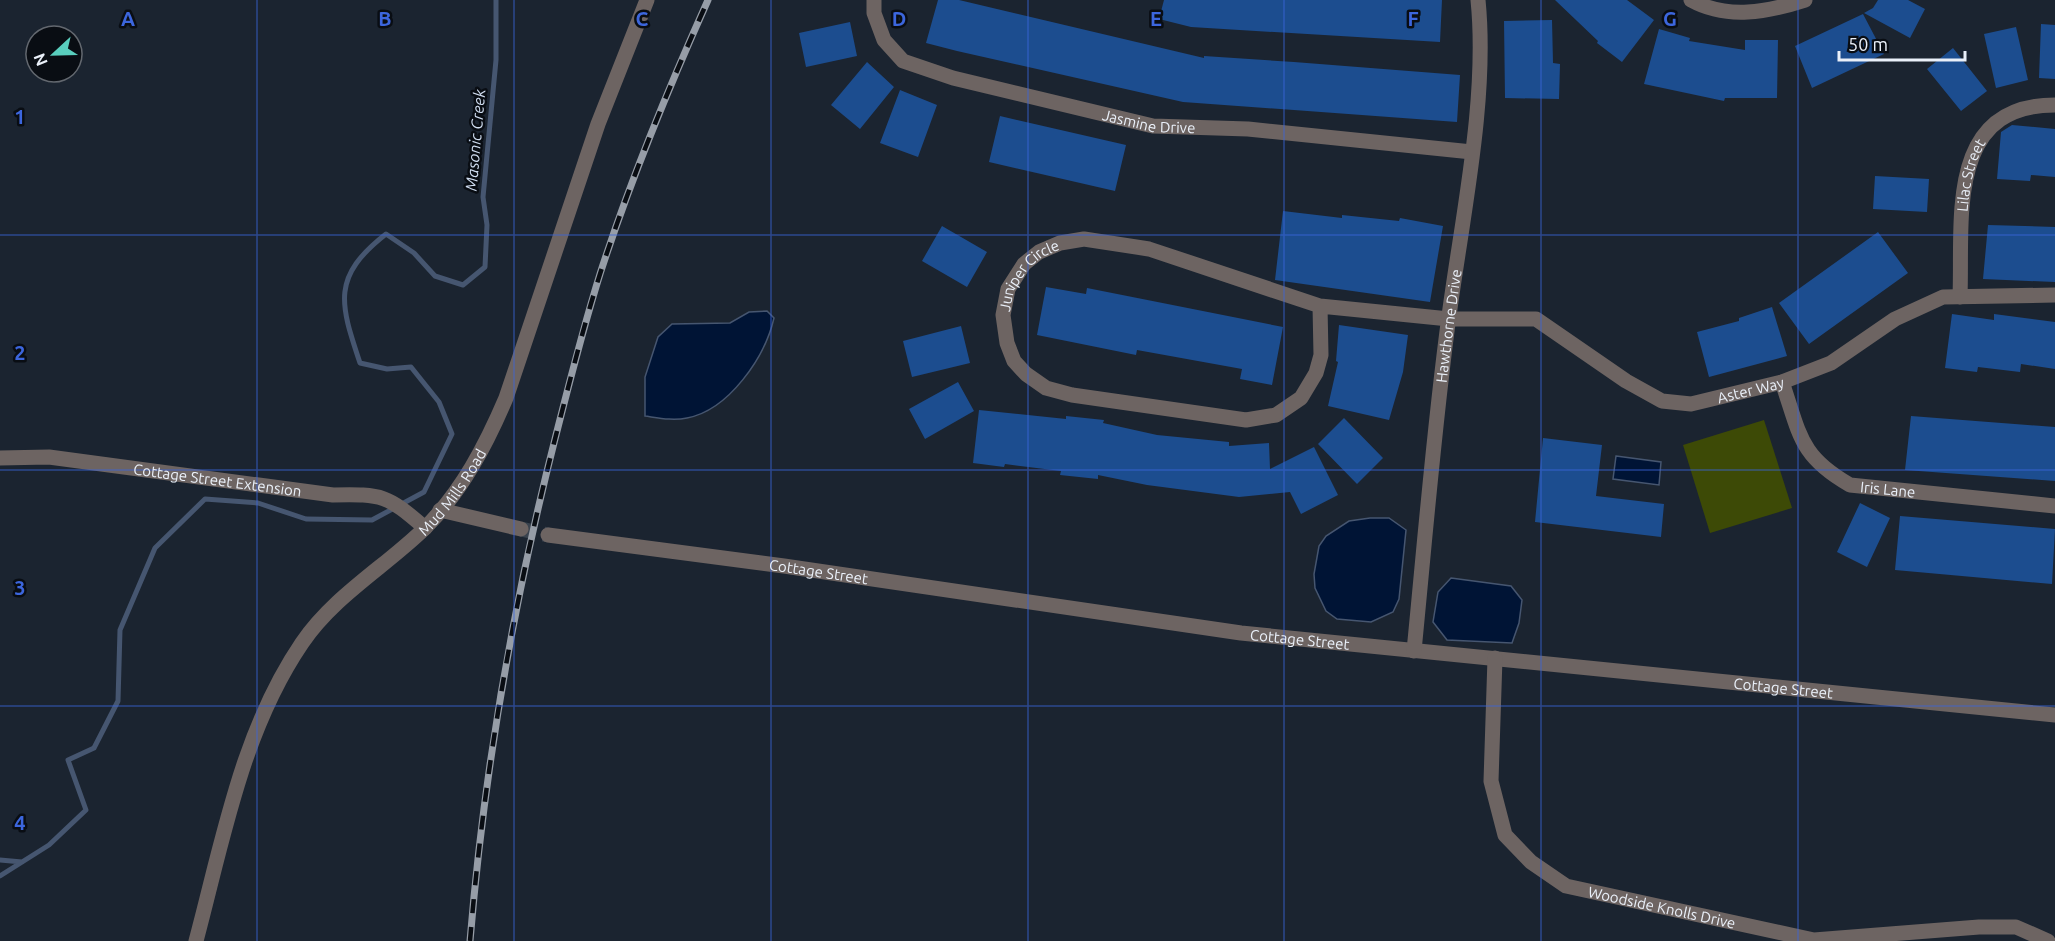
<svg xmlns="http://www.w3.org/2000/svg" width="2055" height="941" font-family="Ubuntu,sans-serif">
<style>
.green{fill:#3d4a06}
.water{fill:#001435;stroke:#465670;stroke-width:1.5}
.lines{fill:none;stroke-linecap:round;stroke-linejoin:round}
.stream{stroke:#465670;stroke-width:5}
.building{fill:#1c4d8f}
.minor-tunnel{stroke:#3a434e;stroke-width:15;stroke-dasharray:15 8;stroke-linecap:butt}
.minor{stroke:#6d6462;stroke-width:15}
.rail-casing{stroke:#969da7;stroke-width:7}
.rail{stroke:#090d13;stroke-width:4.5;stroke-dasharray:14;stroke-linecap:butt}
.grid{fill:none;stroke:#3c66dd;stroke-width:1.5;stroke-opacity:0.55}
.labels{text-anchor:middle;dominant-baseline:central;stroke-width:5;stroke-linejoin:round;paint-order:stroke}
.street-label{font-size:15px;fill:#eaf0f9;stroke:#090d13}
.water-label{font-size:16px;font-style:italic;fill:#d0ddf0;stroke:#090d13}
.grid-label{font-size:20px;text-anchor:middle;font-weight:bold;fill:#3c66dd;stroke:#090d13;stroke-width:5;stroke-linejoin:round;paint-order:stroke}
</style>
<rect width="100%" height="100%" fill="#1b2430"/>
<path class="green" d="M 1764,420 L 1792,508 L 1710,533 L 1683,445 Z"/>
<path class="water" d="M 767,311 L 774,318 C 765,357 729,410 687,418 C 673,421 659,418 645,416 L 645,377 L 658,337 L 672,324 L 730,323 L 749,312 Z
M 1616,456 L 1661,462 L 1659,485 L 1613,479 Z
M 1370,518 L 1389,518 L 1406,530 L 1399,599 L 1393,612 L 1371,622 L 1337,619 L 1326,611 L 1315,588 L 1314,574 L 1319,546 L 1326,536 L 1349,521 Z
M 1451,578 L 1511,586 L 1522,600 L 1519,623 L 1512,643 L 1447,640 L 1433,622 L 1438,592 Z"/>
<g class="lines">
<path class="stream" d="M 0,860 L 22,862
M 0,876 L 49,845 L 86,810 L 68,760 L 94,748 L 118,701 L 120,630 L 155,548 L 205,499 L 258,503 L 306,519 L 372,520 L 424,492 L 452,434 L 439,402 L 411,367 L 387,369 L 360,363 C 340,303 331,277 386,234 L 414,253 L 435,276 L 463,285 L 485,267 L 487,225 L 483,197 L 496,60 L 496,0"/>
</g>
<path class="building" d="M 938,0 L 959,0 L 1204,58 L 1204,56 L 1294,62 L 1460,75 L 1457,122 L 1183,102 L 957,51 L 926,43 Z
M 1164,0 L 1442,0 L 1440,42 L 1191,27 L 1159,19 Z
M 1555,0 L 1627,0 L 1654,20 L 1622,62 L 1597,43 L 1598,41 Z
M 1878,0 L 1908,0 L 1925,9 L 1910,38 L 1864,13 L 1873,8 Z
M 1863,14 L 1884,54 L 1812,88 L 1795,46 Z
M 1552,20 L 1553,63 L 1560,64 L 1559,99 L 1505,98 L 1504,21 Z
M 850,22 L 857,56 L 806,67 L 799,33 Z
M 2041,24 L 2055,25 L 2055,79 L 2039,78 Z
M 2016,27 L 2028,80 L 1996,88 L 1984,34 Z
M 1659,29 L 1690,38 L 1689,41 L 1745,50 L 1745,40 L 1778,40 L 1777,98 L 1725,98 L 1724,101 L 1644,84 Z
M 1953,48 L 1987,91 L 1961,111 L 1927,69 Z
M 867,62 L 894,87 L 860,129 L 831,105 Z
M 900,90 L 937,105 L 918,157 L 880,143 Z
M 1000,116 L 1126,145 L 1115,191 L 989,162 Z
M 2012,125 L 2055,129 L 2055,177 L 2031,175 L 2030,181 L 1997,179 L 2001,132 Z
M 1875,176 L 1929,179 L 1927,212 L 1873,209 Z
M 1283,211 L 1342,218 L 1342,215 L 1399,221 L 1400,218 L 1443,226 L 1430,302 L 1275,280 Z
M 1988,225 L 2055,227 L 2055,282 L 1983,279 Z
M 942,226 L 987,252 L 967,287 L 922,261 Z
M 1878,232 L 1908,273 L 1809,344 L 1779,303 Z
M 1046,287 L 1086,294 L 1087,288 L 1283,327 L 1272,385 L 1240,379 L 1242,369 L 1137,350 L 1136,355 L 1037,335 Z
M 1772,307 L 1787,356 L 1709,377 L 1697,332 L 1739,321 L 1739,318 Z
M 1952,314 L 1994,320 L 1994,314 L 2055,322 L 2055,369 L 2021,364 L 2020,372 L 1978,367 L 1977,372 L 1945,368 Z
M 1339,325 L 1408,335 L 1403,372 L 1389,420 L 1328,406 L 1338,362 L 1336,361 Z
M 961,326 L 970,363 L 912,377 L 903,341 Z
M 958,382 L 974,411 L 925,439 L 909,409 Z
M 979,410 L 1066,419 L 1066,416 L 1104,420 L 1103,423 L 1157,435 L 1229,442 L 1229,446 L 1269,443 L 1270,469 L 1314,447 L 1338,495 L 1301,514 L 1290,492 L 1239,497 L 1147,485 L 1098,475 L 1098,479 L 1060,475 L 1061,471 L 1005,464 L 1004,467 L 973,463 Z
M 1911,416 L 2055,427 L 2055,481 L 1905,470 Z
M 1344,418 L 1383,458 L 1357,484 L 1318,444 Z
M 1543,438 L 1602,445 L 1596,496 L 1664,504 L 1661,537 L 1535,522 Z
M 1860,503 L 1890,518 L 1867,567 L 1837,552 Z
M 1900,516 L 2055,529 L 2052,584 L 1895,570 Z"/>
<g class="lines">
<path class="minor-tunnel" d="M 521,529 L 548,535"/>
<g class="minor">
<path id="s1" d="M 874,0 L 874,13 L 884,40 L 903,61 L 953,78 L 1153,126 L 1248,129 L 1472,152"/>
<path d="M 1691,0 C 1727,20 1768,12 1805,0"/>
<path id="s2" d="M 1960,297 C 1963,220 1945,105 2055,105"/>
<path id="s3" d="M 1320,306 L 1321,355 L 1316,373 L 1301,398 L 1276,415 L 1246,420 L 1072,395 L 1046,388 L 1026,374 L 1014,361 L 1007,343 L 1003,315 L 1008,289 L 1024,264 L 1039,252 L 1060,243 L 1084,239 L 1149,249 L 1320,306 L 1449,319 L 1536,319 L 1626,381 L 1662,401 L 1691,404 L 1782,382 L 1831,363 L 1895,319 L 1943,297 L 2055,295"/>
<path id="s4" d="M 1782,382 C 1800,434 1799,456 1850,485 L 2055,506"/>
<path id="s5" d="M 0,458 L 49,457 L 333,495 C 383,494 387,495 425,528"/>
<path d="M 440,510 L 521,529"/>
<path id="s6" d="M 548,535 L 784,566 L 1241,633 L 2055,715"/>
<path id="s7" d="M 1414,651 C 1425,539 1434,427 1449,316 C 1462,217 1488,99 1478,0"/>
<path id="s8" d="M 1495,658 L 1491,781 L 1505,835 L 1531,862 L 1566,886 L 1814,940 L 1979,927 L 2016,927 L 2048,941"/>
<path id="s9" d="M 196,941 C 223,840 242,731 302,643 C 334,596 385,567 425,528 C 462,491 486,445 506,398 L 598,124 L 647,0"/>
</g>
<g class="rail-casing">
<path id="rail" d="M 470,941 C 484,771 513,604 555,439 C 569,384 583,328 600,274 C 630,181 668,89 708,0"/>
</g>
<use href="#rail" class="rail"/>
</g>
<path class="grid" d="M 257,0 L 257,941M 514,0 L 514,941M 771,0 L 771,941M 1028,0 L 1028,941M 1284,0 L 1284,941M 1541,0 L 1541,941M 1798,0 L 1798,941M 0,235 L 2055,235M 0,470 L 2055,470M 0,706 L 2055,706"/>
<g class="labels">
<g class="street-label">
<text stroke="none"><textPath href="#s1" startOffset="324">Jasmine Drive</textPath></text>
<text stroke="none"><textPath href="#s2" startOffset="123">Lilac Street</textPath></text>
<text stroke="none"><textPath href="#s3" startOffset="500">Juniper Circle</textPath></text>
<text stroke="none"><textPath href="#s7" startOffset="327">Hawthorne Drive</textPath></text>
<text stroke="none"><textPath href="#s3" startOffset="1276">Aster Way</textPath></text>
<text stroke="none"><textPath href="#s5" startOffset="219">Cottage Street Extension</textPath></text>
<text stroke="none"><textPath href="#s4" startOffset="166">Iris Lane</textPath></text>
<text stroke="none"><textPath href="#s9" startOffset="532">Mud Mills Road</textPath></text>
<text stroke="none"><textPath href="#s6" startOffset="273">Cottage Street</textPath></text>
<text stroke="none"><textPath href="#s6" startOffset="759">Cottage Street</textPath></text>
<text stroke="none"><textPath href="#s6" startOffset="1245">Cottage Street</textPath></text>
<text stroke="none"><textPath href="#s8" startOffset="357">Woodside Knolls Drive</textPath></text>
</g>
<g class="water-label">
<text transform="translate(475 140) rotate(-85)">Masonic Creek</text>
</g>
</g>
<g class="grid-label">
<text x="128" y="26">A</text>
<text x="385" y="26">B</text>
<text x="642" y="26">C</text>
<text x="899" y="26">D</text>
<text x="1156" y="26">E</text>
<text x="1413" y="26">F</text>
<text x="1670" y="26">G</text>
<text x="20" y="124">1</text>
<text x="20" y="360">2</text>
<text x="20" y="595">3</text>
<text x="20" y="830">4</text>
</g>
<g transform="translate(54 54) rotate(248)"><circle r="28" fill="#090d13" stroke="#63686f" stroke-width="1.5"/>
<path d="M0-4.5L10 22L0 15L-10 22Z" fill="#59cebe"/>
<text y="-9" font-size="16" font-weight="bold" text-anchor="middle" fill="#eaf0f9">N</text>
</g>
<path d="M1839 51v9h126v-9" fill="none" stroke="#eaf0f9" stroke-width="3"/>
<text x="1848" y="51" font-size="18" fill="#eaf0f9" stroke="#090d13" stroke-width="4.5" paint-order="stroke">50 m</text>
</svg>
